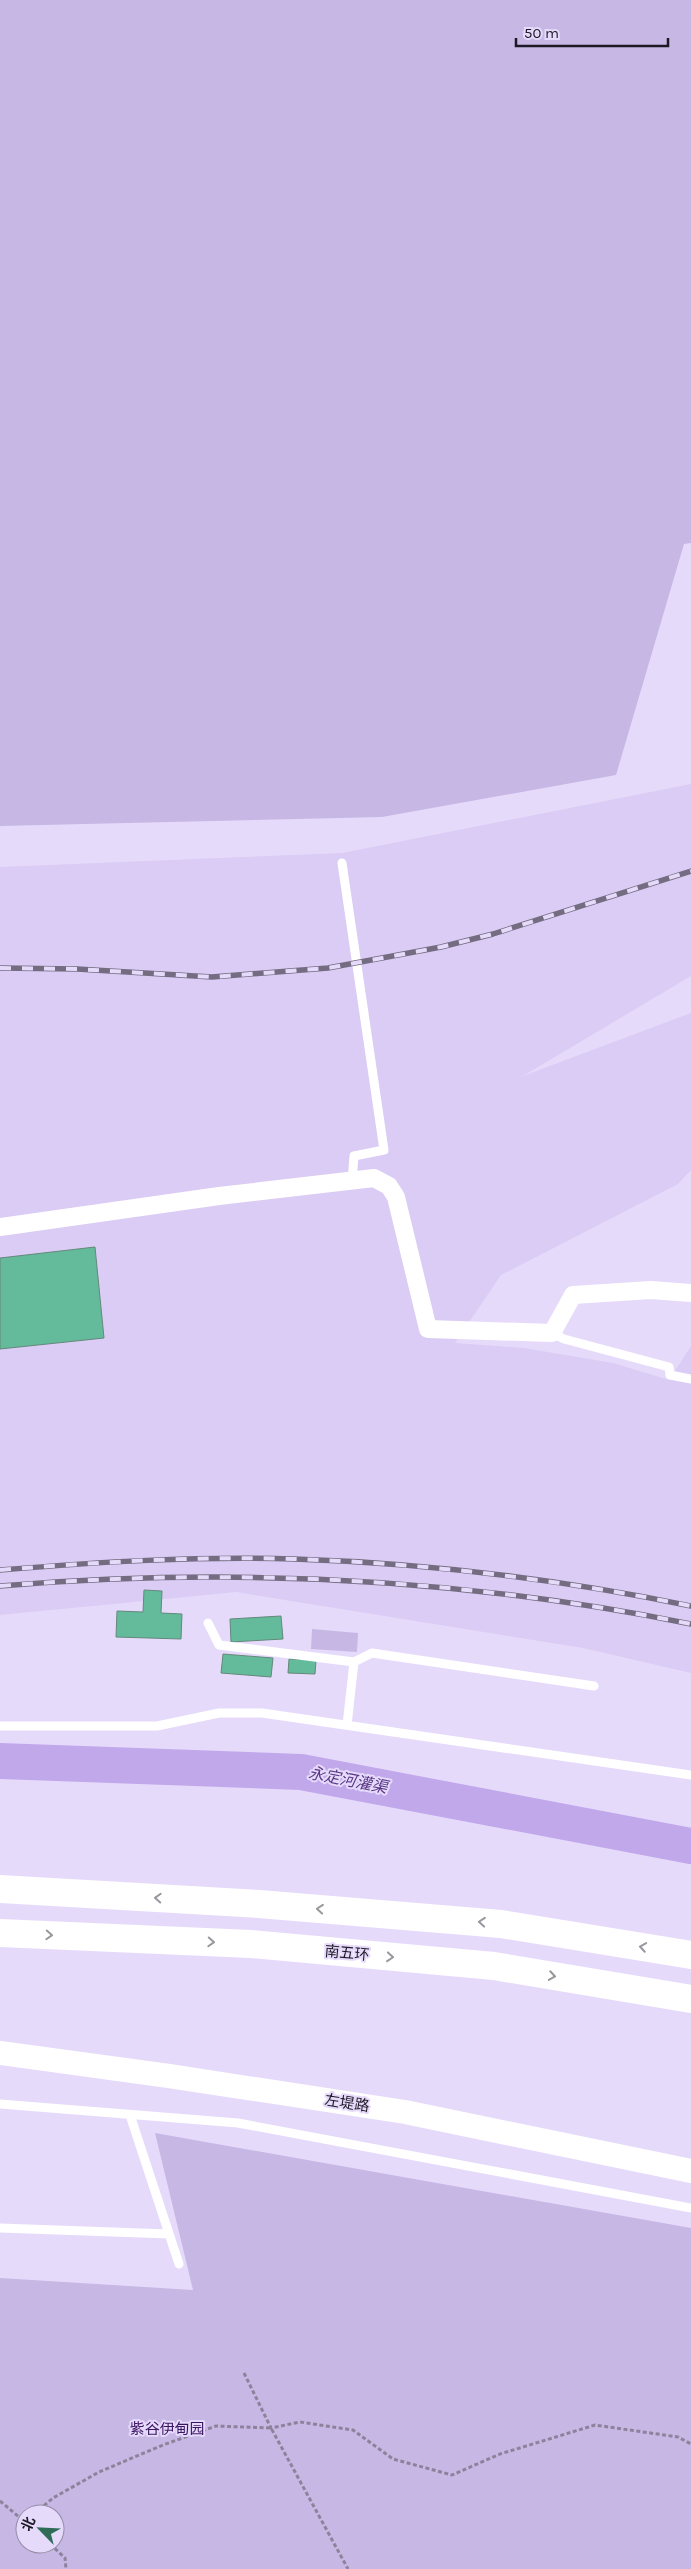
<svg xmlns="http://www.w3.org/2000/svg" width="691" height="2569" font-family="Karla,'Noto Sans SC',sans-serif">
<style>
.built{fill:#daccf4}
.green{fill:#c7b7e5;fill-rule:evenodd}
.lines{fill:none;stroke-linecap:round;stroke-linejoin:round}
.river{stroke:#c1a8eb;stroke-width:36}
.building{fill:#63bb9c;stroke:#64887a}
.path{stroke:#8c839b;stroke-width:3;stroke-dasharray:4 2.5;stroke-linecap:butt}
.lane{stroke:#fff;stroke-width:9}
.street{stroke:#fff;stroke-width:18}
.secondary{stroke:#fff;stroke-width:24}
.highway{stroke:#fff;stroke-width:28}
.rail-casing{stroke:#746c81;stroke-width:5.5}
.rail{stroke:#e6dafb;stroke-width:4;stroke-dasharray:11;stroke-linecap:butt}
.oneway{stroke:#99979c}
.labels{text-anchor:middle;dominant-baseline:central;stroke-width:4;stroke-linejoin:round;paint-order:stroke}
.street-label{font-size:15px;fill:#1c1824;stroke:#e6dafb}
.park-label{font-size:15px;fill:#3b1663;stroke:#e6dafb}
.water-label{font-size:16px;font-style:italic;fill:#5a3886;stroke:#e6dafb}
</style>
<rect width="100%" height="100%" fill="#e6dafb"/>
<path class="built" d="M 691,784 L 691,976 L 523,1076 L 691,1013 L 691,1170 L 678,1184 L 501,1275 L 455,1343 L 524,1348 L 613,1363 L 669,1380 L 691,1346 L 691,1673 L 583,1648 L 236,1592 L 0,1615 L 0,867 L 342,853 Z"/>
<path class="green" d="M 0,0 L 691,0 L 691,543 L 684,544 L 616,775 L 382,817 L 0,826 Z
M 312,1629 L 358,1633 L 357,1652 L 311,1649 Z
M 155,2133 L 691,2228 L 691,2569 L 0,2569 L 0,2278 L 193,2290 ZM 25,2514 L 55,2514 L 55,2544 L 25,2544 Z"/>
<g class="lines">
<path class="river" d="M 0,1761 L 301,1772 L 691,1846"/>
</g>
<path class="building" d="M 95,1247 L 104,1338 L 0,1349 L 0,1258 Z
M 144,1590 L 162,1591 L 161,1613 L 182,1614 L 181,1639 L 116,1637 L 117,1611 L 143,1612 Z
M 281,1616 L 283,1639 L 231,1642 L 230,1619 Z
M 223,1654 L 273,1658 L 271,1677 L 221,1673 Z
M 289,1659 L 316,1660 L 315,1674 L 288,1673 Z"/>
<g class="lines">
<path class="path" d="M 244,2373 L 271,2428 L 300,2422 L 353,2430 L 393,2459 L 452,2475 L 500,2454 L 595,2425 L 678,2437 L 691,2444
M 0,2501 L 25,2522
M 34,2514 L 53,2498 L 99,2472 L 163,2445 L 216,2426 L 271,2428 L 348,2569
M 50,2544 L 65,2558 L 66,2569"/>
<path class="lane" d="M 342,863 L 384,1150 L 354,1156 L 352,1181
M 552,1333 L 564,1339 L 669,1367 L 670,1375 L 691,1379
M 208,1623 L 219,1645 L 354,1662 L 372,1653 L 594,1686
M 347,1725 L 354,1662
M 0,1726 L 157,1726 L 219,1713 L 262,1713 L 691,1775
M 0,2104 L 238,2123 L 691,2208
M 130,2115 L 179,2264
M 0,2228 L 169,2234"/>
<path class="street" d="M 0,1227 L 219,1196 L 374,1178 L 389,1186 L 396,1197 L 428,1329 L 552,1333 L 573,1295 L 651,1290 L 691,1293"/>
<path class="secondary" d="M 0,2053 L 169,2076 L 405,2112 L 691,2171"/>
<path class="highway" d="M 0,1889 L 259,1904 L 501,1924 L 691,1955
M 0,1933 L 251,1944 L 494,1966 L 691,1999"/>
<g class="rail-casing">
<path id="rail" d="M 0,968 L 77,969 L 212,977 L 328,968 L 441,947 L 493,934 L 691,871
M 0,1570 C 98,1562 196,1556 294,1559 C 424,1563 564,1580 691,1606
M 0,1586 C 231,1567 463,1578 691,1624"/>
</g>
<use href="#rail" class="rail"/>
</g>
<defs><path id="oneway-chevron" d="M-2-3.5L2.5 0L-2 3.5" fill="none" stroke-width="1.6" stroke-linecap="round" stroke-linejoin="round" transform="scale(1.25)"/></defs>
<g class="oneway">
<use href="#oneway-chevron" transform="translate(158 1898) rotate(-177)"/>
<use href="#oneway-chevron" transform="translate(320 1909) rotate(-175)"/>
<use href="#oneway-chevron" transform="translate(482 1922) rotate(-175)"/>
<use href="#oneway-chevron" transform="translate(49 1935) rotate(3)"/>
<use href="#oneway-chevron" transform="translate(211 1942) rotate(3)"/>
<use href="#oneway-chevron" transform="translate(643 1947) rotate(-171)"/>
<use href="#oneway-chevron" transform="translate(390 1957) rotate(5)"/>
<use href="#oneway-chevron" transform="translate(552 1976) rotate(9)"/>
</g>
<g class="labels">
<g class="street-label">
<text transform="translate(347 1953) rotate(5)">南五环</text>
<text transform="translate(347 2103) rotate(9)">左堤路</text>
</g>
<g class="park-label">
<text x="167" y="2429">紫谷伊甸园</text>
</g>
<g class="water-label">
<text transform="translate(348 1780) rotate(11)">永定河灌渠</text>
</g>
</g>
<g transform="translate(40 2529) rotate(294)"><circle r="24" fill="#e6dafb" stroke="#958ca5"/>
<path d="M0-4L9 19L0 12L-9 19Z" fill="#2f6b57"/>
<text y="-8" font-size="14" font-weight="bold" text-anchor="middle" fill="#1c1824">北</text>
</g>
<path d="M516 38v8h152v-8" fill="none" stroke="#1c1824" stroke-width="2.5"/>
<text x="524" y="38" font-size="15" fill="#1c1824" stroke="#e6dafb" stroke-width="4" paint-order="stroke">50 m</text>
</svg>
